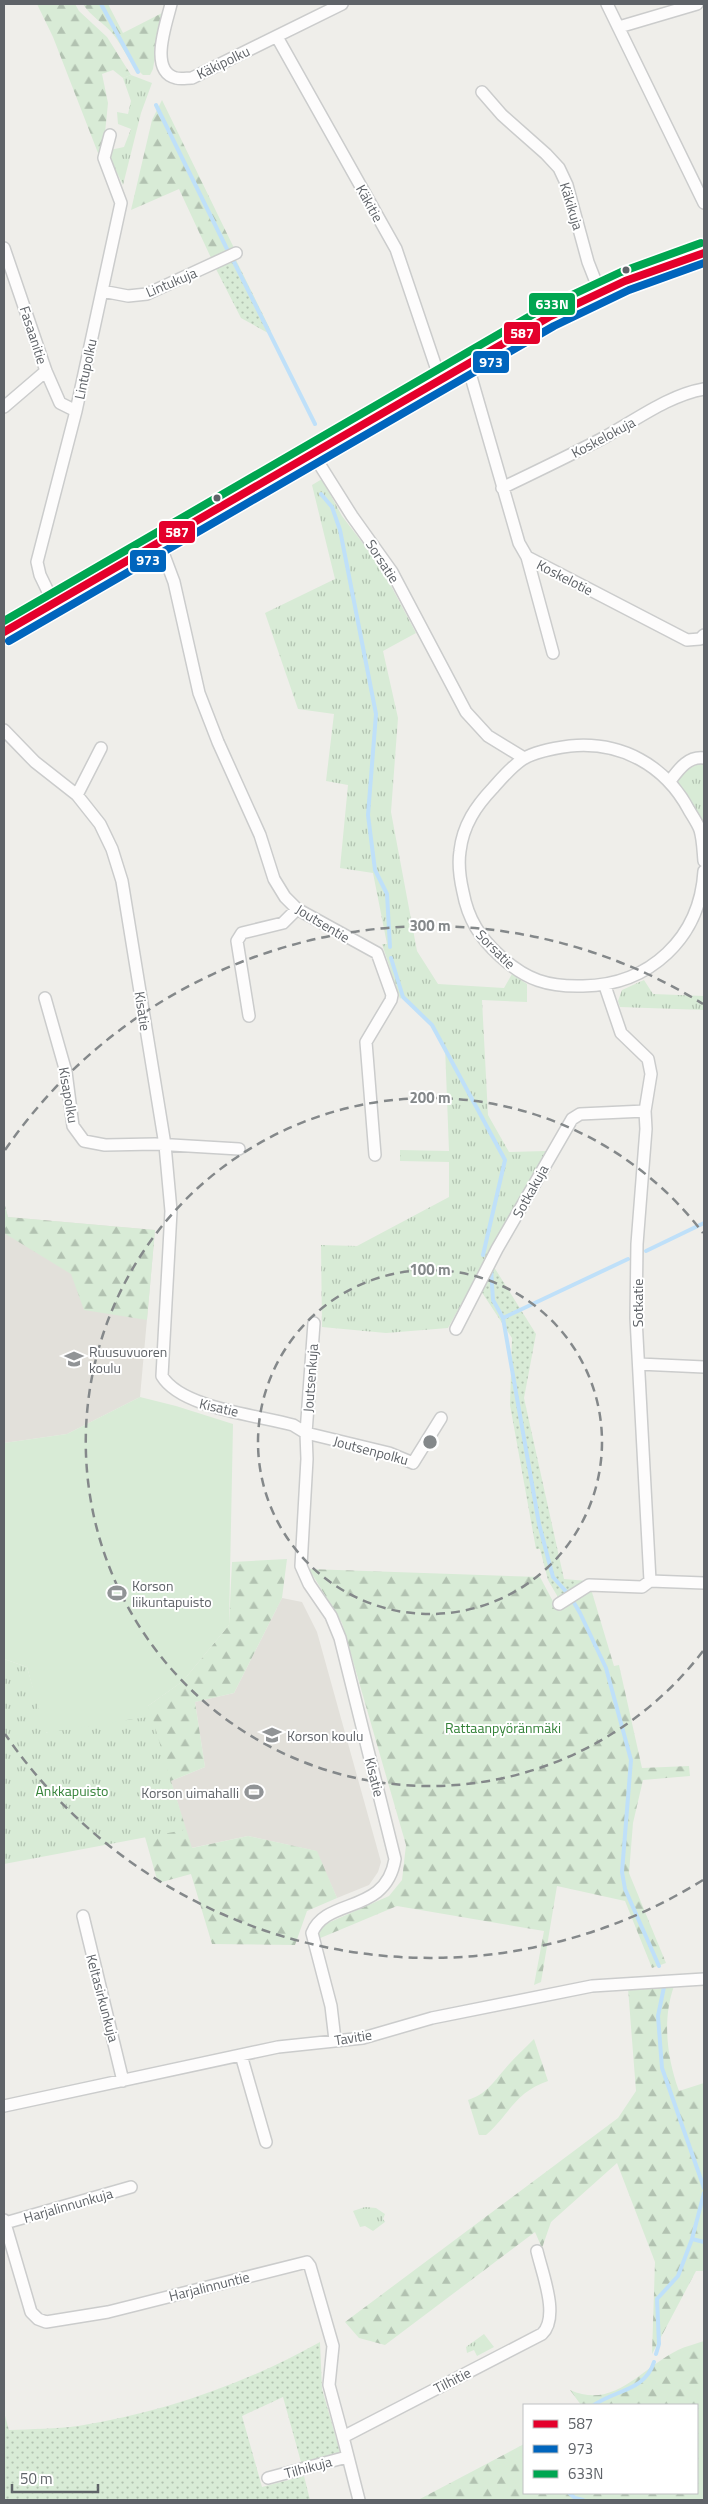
<svg xmlns="http://www.w3.org/2000/svg" width="708" height="2504" font-family="'Titillium Web',sans-serif">
<style>
.education{fill:#e2e0da}
.grass{fill:url(#grass-dots)}
.forest{fill:url(#forest-firs)}
.park{fill:url(#park-tufts)}
.garden{fill:#d8ebd6}
.lines{fill:none;stroke-linecap:round;stroke-linejoin:round}
.stream{stroke:#bfe0f9;stroke-width:4}
.minor-casing{stroke:#cbcccc;stroke-width:14}
.secondary-casing{stroke:#cacacb;stroke-width:19}
.minor{stroke:#fdfcfc;stroke-width:11}
.secondary{stroke:#fdfcfc;stroke-width:16}
.bus-1-casing{stroke:#fff;stroke-width:11}
.bus-2-casing{stroke:#fff;stroke-width:11}
.bus-3-casing{stroke:#fff;stroke-width:11}
.bus-1{stroke:#e4002b;stroke-width:8}
.bus-2{stroke:#0065bd;stroke-width:8}
.bus-3{stroke:#00a651;stroke-width:8}
.ring{fill:none;stroke:#84888a;stroke-width:2.5;stroke-dasharray:9 6}
.bus-dot{fill:#5f6368;stroke:#fff;stroke-width:2}
.labels{text-anchor:middle;dominant-baseline:central;stroke-width:4;stroke-linejoin:round;paint-order:stroke}
.street-label{font-size:14px;fill:#5f6368;stroke:#fff}
.poi-label{font-size:14px;fill:#5f6368;stroke:#fff;text-anchor:start}
.park-label{font-size:14px;fill:#348238;stroke:#fff}
.centre{fill:#84888a;stroke:#fff;stroke-width:2.5}
.ring-label{font-size:15px;text-anchor:middle;font-weight:bold;fill:#84888a;stroke:#fff;stroke-width:4;stroke-linejoin:round;paint-order:stroke}
.line-badge{stroke:#fff;stroke-width:2}
.badge-label{font-size:14px;text-anchor:middle;font-weight:bold;fill:#fff}
</style>
<defs>
<pattern id="grass-dots" width="8" height="8" patternUnits="userSpaceOnUse" patternTransform="scale(1.25)"><rect width="8" height="8" fill="#d8ebd6"/><path d="M2 2h.1M6 6h.1" fill="none" stroke="#b2c2b1" stroke-width="1.8" stroke-linecap="round"/></pattern>
<pattern id="forest-firs" width="22" height="20" patternUnits="userSpaceOnUse" patternTransform="scale(1.25)"><rect width="22" height="20" fill="#d8ebd6"/><path d="M5 1l3.5 6h-7zM16 11l3.5 6h-7z" fill="#b2c2b1"/></pattern>
<pattern id="park-tufts" width="24" height="20" patternUnits="userSpaceOnUse" patternTransform="scale(1.25)"><rect width="24" height="20" fill="#d8ebd6"/><path d="M3 7l-1-3M5 7V3M7 7l1-3M15 17l-1-3M17 17v-4M19 17l1-3" fill="none" stroke="#b2c2b1"/></pattern>
</defs>
<rect width="100%" height="100%" fill="#efeeea"/>
<path class="education" d="M 4,1202 L 8,1217 L 155,1230 L 140,1397 L 67,1434 L 4,1443 Z
M 282,1598 L 302,1602 L 317,1632 L 381,1862 L 378,1872 L 369,1885 L 337,1898 L 316,1851 L 248,1836 L 191,1848 L 171,1781 L 205,1767 L 195,1702 L 234,1693 Z"/>
<path class="grass" d="M 236,260 L 271,331 L 268,333 L 241,318 L 216,269 Z
M 494,1267 L 536,1334 L 524,1398 L 564,1579 L 587,1581 L 559,1599 L 548,1580 L 540,1549 L 536,1549 L 510,1405 L 512,1338 L 481,1291 Z
M 320,2342 L 322,2389 L 341,2455 L 301,2462 L 283,2397 L 242,2416 L 262,2487 L 304,2476 L 310,2500 L 4,2500 L 4,2412 L 9,2430 C 32,2429 56,2429 78,2426 C 162,2413 245,2384 320,2342 Z"/>
<path class="forest" d="M 37,4 L 75,4 L 79,11 L 107,37 L 131,75 L 123,78 L 113,70 L 102,74 L 108,103 L 103,153 L 98,153 L 53,37 Z
M 83,4 L 108,4 L 123,33 L 162,13 L 153,69 L 150,75 L 143,75 C 129,63 124,48 113,34 C 104,23 90,16 83,4 Z
M 162,100 L 234,248 L 212,260 L 179,189 L 131,210 L 152,120 Z
M 4,1202 L 8,1217 L 155,1230 L 147,1320 L 84,1310 L 71,1274 L 4,1233 Z
M 287,1559 L 282,1598 L 234,1693 L 195,1702 L 205,1767 L 171,1781 L 192,1848 L 248,1836 L 317,1851 L 337,1898 L 307,1911 L 295,1945 L 212,1944 L 191,1874 L 158,1883 L 145,1837 L 4,1686 L 148,1706 L 183,1681 L 229,1625 L 232,1562 Z
M 309,1569 L 540,1577 L 557,1609 L 591,1589 L 614,1666 L 619,1665 L 642,1768 L 689,1766 L 690,1776 L 643,1780 L 633,1823 L 629,1873 L 666,1963 L 652,1968 L 625,1901 L 557,1886 L 541,1982 L 534,1985 L 544,1931 L 397,1906 L 318,1939 L 320,1929 L 328,1923 L 389,1896 L 402,1880 L 406,1845 L 342,1623 Z
M 674,1986 C 662,2020 667,2058 679,2091 L 704,2083 L 704,2271 L 696,2271 L 652,2354 L 655,2262 L 617,2163 L 551,2222 L 542,2248 L 535,2232 L 385,2345 L 359,2338 L 345,2322 L 618,2118 L 636,2091 L 628,1988 Z
M 534,2039 L 548,2081 C 515,2092 509,2115 486,2135 L 479,2135 L 468,2100 C 486,2094 492,2084 504,2070 C 513,2059 524,2049 534,2039 Z
M 704,2341 L 704,2500 L 418,2500 L 524,2444 L 524,2493 L 697,2493 L 697,2405 L 581,2405 L 570,2390 C 615,2410 641,2368 678,2350 C 686,2346 696,2344 704,2341 Z"/>
<path class="park" d="M 131,75 L 152,83 L 141,113 L 123,185 L 109,157 L 110,150 L 124,147 L 131,129 L 118,124 L 117,112 L 128,114 L 131,101 L 123,78 Z
M 322,479 L 342,516 L 381,567 L 416,633 L 383,651 L 398,718 L 391,812 L 417,951 L 438,984 L 504,988 L 512,974 L 527,984 L 527,1002 L 482,1000 L 488,1115 L 509,1152 L 546,1151 L 448,1328 L 386,1333 L 322,1327 L 321,1245 L 357,1246 L 449,1197 L 449,1162 L 400,1161 L 400,1150 L 449,1151 L 445,1046 L 432,1024 L 402,996 L 400,999 L 382,944 L 387,944 L 373,873 L 340,868 L 348,785 L 326,781 L 334,714 L 298,709 L 265,613 L 335,579 L 312,485 Z
M 697,764 L 704,764 L 704,832 L 692,803 L 675,781 L 687,770 Z
M 644,980 L 653,994 L 704,996 L 704,1010 L 620,1007 L 618,1001 L 622,990 Z
M 4,1659 L 27,1667 L 46,1733 L 152,1716 L 184,1830 L 4,1864 Z
M 365,2207 L 376,2208 L 385,2214 L 383,2219 L 385,2222 L 373,2231 L 365,2226 L 360,2227 L 353,2211 Z
M 484,2334 L 494,2347 L 477,2356 L 474,2350 L 467,2353 L 466,2347 Z"/>
<path class="garden" d="M 140,1397 L 176,1406 L 233,1424 L 229,1625 L 183,1681 L 148,1706 L 152,1716 L 45,1733 L 27,1667 L 4,1659 L 4,1443 L 67,1434 Z"/>
<g class="lines">
<path class="stream" d="M 101,4 L 138,72
M 156,105 L 227,249
M 233,260 L 315,424
M 321,494 L 332,507 L 340,530 L 376,714 L 368,815 L 375,870 L 387,894 L 390,947
M 391,958 L 403,997 L 432,1025 L 505,1160 L 483,1255
M 646,1251 L 704,1223
M 491,1268 L 493,1300 L 503,1318 L 539,1524 L 553,1577 L 570,1596 L 580,1613 L 606,1668 L 631,1760 L 622,1872 L 625,1889 L 659,1966
M 503,1318 L 628,1259
M 664,1987 L 658,2016 L 662,2068 L 704,2188
M 692,2239 L 704,2242
M 656,2354 L 659,2344 L 657,2299 L 678,2276 L 692,2239 L 704,2193
M 594,2405 C 615,2390 645,2391 654,2362
M 569,2493 L 575,2498 L 583,2500"/>
<g class="minor-casing">
<path id="minor" d="M 171,4 C 167,22 148,71 176,78 C 181,79 187,78 192,78 L 342,4
M 607,4 L 704,203
M 619,27 L 697,4
M 277,37 L 396,249 L 440,379
M 482,92 L 502,115 L 546,154 L 559,168 L 567,185 L 588,262 L 599,290
M 4,248 L 46,371 L 60,403 L 76,411
M 102,291 L 128,296 L 147,294 L 236,253
M 467,363 L 519,543 L 527,557 L 687,640 L 700,639 L 704,635
M 4,407 L 46,371
M 313,454 L 352,516 L 392,572 L 466,712 L 488,736 L 524,758
M 502,488 C 537,471 571,455 605,437 C 636,420 669,395 704,389
M 159,542 L 174,582 L 199,693 L 218,742 L 260,835 L 274,879 L 285,897 L 297,909 L 377,953 L 392,995 L 391,1000 L 366,1042 L 375,1155
M 527,557 L 553,653
M 53,602 L 40,575 L 37,562 L 76,411 L 121,203 L 104,158 L 110,135
M 4,730 L 35,762 L 77,795 L 100,824 L 112,849 L 122,881 L 165,1145 L 171,1211 L 162,1376 C 181,1408 257,1415 293,1425 L 306,1433 L 307,1459 L 301,1566 L 309,1584 L 331,1616 L 340,1638 L 395,1859 C 386,1915 326,1897 312,1933 L 331,2006 L 335,2040
M 670,781 C 679,769 688,756 704,758
M 77,795 L 101,748
M 704,861 C 703,851 703,840 700,830 C 698,824 693,817 689,810 C 665,765 621,741 570,746 C 555,748 536,751 523,759 C 511,767 502,778 493,788 C 476,806 463,825 460,851 C 458,864 460,879 463,892 C 468,919 480,938 500,956 C 526,980 548,987 583,986 C 650,985 700,938 704,871
M 605,986 L 621,1033 L 648,1059 L 651,1074 L 645,1111 L 646,1129 L 637,1244 L 636,1318 L 650,1581 L 704,1583
M 45,998 L 66,1072 L 73,1126 L 84,1141 L 105,1145 L 155,1144 L 239,1149
M 249,1016 L 237,941 L 242,933 L 283,923 L 297,909
M 314,1323 L 306,1433 L 389,1453 L 413,1463 L 441,1418
M 456,1329 L 497,1249 L 572,1119 L 580,1114 L 645,1111
M 639,1364 L 704,1367
M 559,1604 L 589,1585 L 642,1587 L 650,1581
M 83,1916 L 123,2081
M 241,2055 L 266,2142
M 4,2106 L 278,2047 L 363,2038 L 432,2018 L 592,1986 L 704,1979
M 4,2220 L 31,2312 L 38,2319 L 46,2322 L 108,2312 L 307,2262 L 310,2266 L 333,2346 L 329,2385 L 343,2437
M 5,2223 L 131,2187
M 268,2478 L 347,2457
M 359,2500 L 343,2437 L 542,2334 C 560,2317 542,2273 537,2251"/>
</g>
<g class="secondary-casing">
<path id="secondary" d="M 4,632 L 549,317 C 603,288 646,271 704,253"/>
</g>
<use href="#minor" class="minor"/>
<use href="#secondary" class="secondary"/>
<g class="bus-1-casing">
<path id="bus-1" d="M 4,632 L 549,317 L 625,281 L 704,253"/>
</g>
<g class="bus-2-casing">
<path id="bus-2" d="M 9,641 L 554,326 L 629,290 L 704,263"/>
</g>
<g class="bus-3-casing">
<path id="bus-3" d="M 4,621 L 544,308 L 621,272 L 701,243"/>
</g>
<use href="#bus-1" class="bus-1"/>
<use href="#bus-2" class="bus-2"/>
<use href="#bus-3" class="bus-3"/>
</g>
<g class="ring">
<circle cx="430" cy="1442" r="172"/>
<path d="M703 1651A344 344 0 1 1 703 1233"/>
<path d="M703 1880A516 516 0 0 1 5 1734M5 1150A516 516 0 0 1 703 1004"/>
</g>
<defs>
<g id="school-bare" transform="scale(1.5)"><path d="M0-5L7-2L0 1L-7-2ZM-4 1L0 2.5L4 1V4Q0 6-4 4Z" fill="#919496" stroke="#fff" stroke-width="2.5" paint-order="stroke"/></g>
<g id="stadium-bare" transform="scale(1.5)"><path d="M0-5a6.5 5 0 1 0 0 10a6.5 5 0 1 0 0-10ZM-3.5-1.8h7v3.6h-7Z" fill="#919496" stroke="#fff" stroke-width="2.5" paint-order="stroke"/></g>
</defs>
<g fill-rule="evenodd">
<use href="#school-bare" x="74" y="1359"/>
<use href="#stadium-bare" x="117" y="1593"/>
<use href="#school-bare" x="272" y="1735"/>
<use href="#stadium-bare" x="254" y="1792"/>
</g>
<g class="bus-dot">
<circle cx="626" cy="270" r="4.5"/>
<circle cx="217" cy="498" r="4.5"/>
</g>
<g class="labels">
<g class="street-label">
<text transform="translate(223 62) rotate(-26)">Käkipolku</text>
<text transform="translate(370 203) rotate(61)">Käkitie</text>
<text transform="translate(572 206) rotate(73)">Käkikuja</text>
<text transform="translate(171 282) rotate(-23)">Lintukuja</text>
<text transform="translate(34 335) rotate(72)">Fasaanitie</text>
<text transform="translate(85 369) rotate(-78)">Lintupolku</text>
<text transform="translate(603 437) rotate(-28)">Koskelokuja</text>
<text transform="translate(383 561) rotate(57)">Sorsatie</text>
<text transform="translate(565 577) rotate(27)">Koskelotie</text>
<text transform="translate(323 923) rotate(31)">Joutsentie</text>
<text transform="translate(496 949) rotate(45)">Sorsatie</text>
<text transform="translate(143 1011) rotate(81)">Kisatie</text>
<text transform="translate(69 1095) rotate(80)">Kisapolku</text>
<text transform="translate(530 1191) rotate(-61)">Sotkakuja</text>
<text transform="translate(637 1303) rotate(-90)">Sotkatie</text>
<text transform="translate(310 1378) rotate(-86)">Joutsenkuja</text>
<text transform="translate(219 1407) rotate(13)">Kisatie</text>
<text transform="translate(371 1450) rotate(15)">Joutsenpolku</text>
<text transform="translate(375 1777) rotate(76)">Kisatie</text>
<text transform="translate(103 1998) rotate(75)">Keltasirkunkuja</text>
<text transform="translate(353 2037) rotate(-9)">Tavitie</text>
<text transform="translate(68 2205) rotate(-16)">Harjalinnunkuja</text>
<text transform="translate(209 2286) rotate(-14)">Harjalinnuntie</text>
<text transform="translate(452 2380) rotate(-27)">Tilhitie</text>
<text transform="translate(308 2467) rotate(-15)">Tilhikuja</text>
</g>
<g class="poi-label">
<text x="89" y="1351">Ruusuvuoren<tspan x="89" dy="16">koulu</tspan></text>
<text x="132" y="1585">Korson<tspan x="132" dy="16">liikuntapuisto</tspan></text>
<text x="287" y="1735">Korson koulu</text>
<text x="239" y="1792" text-anchor="end">Korson uimahalli</text>
</g>
<g class="park-label">
<text x="503" y="1727">Rattaanpyöränmäki</text>
<text x="72" y="1790">Ankkapuisto</text>
</g>
</g>
<circle cx="430" cy="1442" r="8" class="centre"/>
<g class="ring-label">
<text x="430" y="931">300 m</text>
<text x="430" y="1103">200 m</text>
<text x="430" y="1275">100 m</text>
</g>
<g class="line-badge">
<rect x="528" y="292" width="48" height="24" rx="5" fill="#00a651"/>
<rect x="503" y="321" width="38" height="24" rx="5" fill="#e4002b"/>
<rect x="472" y="350" width="38" height="24" rx="5" fill="#0065bd"/>
<rect x="158" y="520" width="38" height="24" rx="5" fill="#e4002b"/>
<rect x="129" y="549" width="38" height="24" rx="5" fill="#0065bd"/>
</g>
<g class="badge-label">
<text x="552" y="309">633N</text>
<text x="522" y="338">587</text>
<text x="491" y="367">973</text>
<text x="177" y="537">587</text>
<text x="148" y="565">973</text>
</g>
<rect width="708" height="2504" fill="none" stroke="#5f6368" stroke-width="10"/>
<rect x="523" y="2404" width="175" height="90" fill="#ffffff" stroke="#bfc1c3"/>
<rect x="533" y="2420" width="25" height="8" fill="#e4002b" stroke="#bfc1c3"/>
<text x="568" y="2429" font-size="15" fill="#5f6368">587</text>
<rect x="533" y="2445" width="25" height="8" fill="#0065bd" stroke="#bfc1c3"/>
<text x="568" y="2454" font-size="15" fill="#5f6368">973</text>
<rect x="533" y="2470" width="25" height="8" fill="#00a651" stroke="#bfc1c3"/>
<text x="568" y="2479" font-size="15" fill="#5f6368">633N</text>
<path d="M12 2484v8h86v-8" fill="none" stroke="#5f6368" stroke-width="2.5"/>
<text x="20" y="2484" font-size="15" fill="#5f6368" stroke="#ffffff" stroke-width="4" paint-order="stroke">50 m</text>
</svg>
